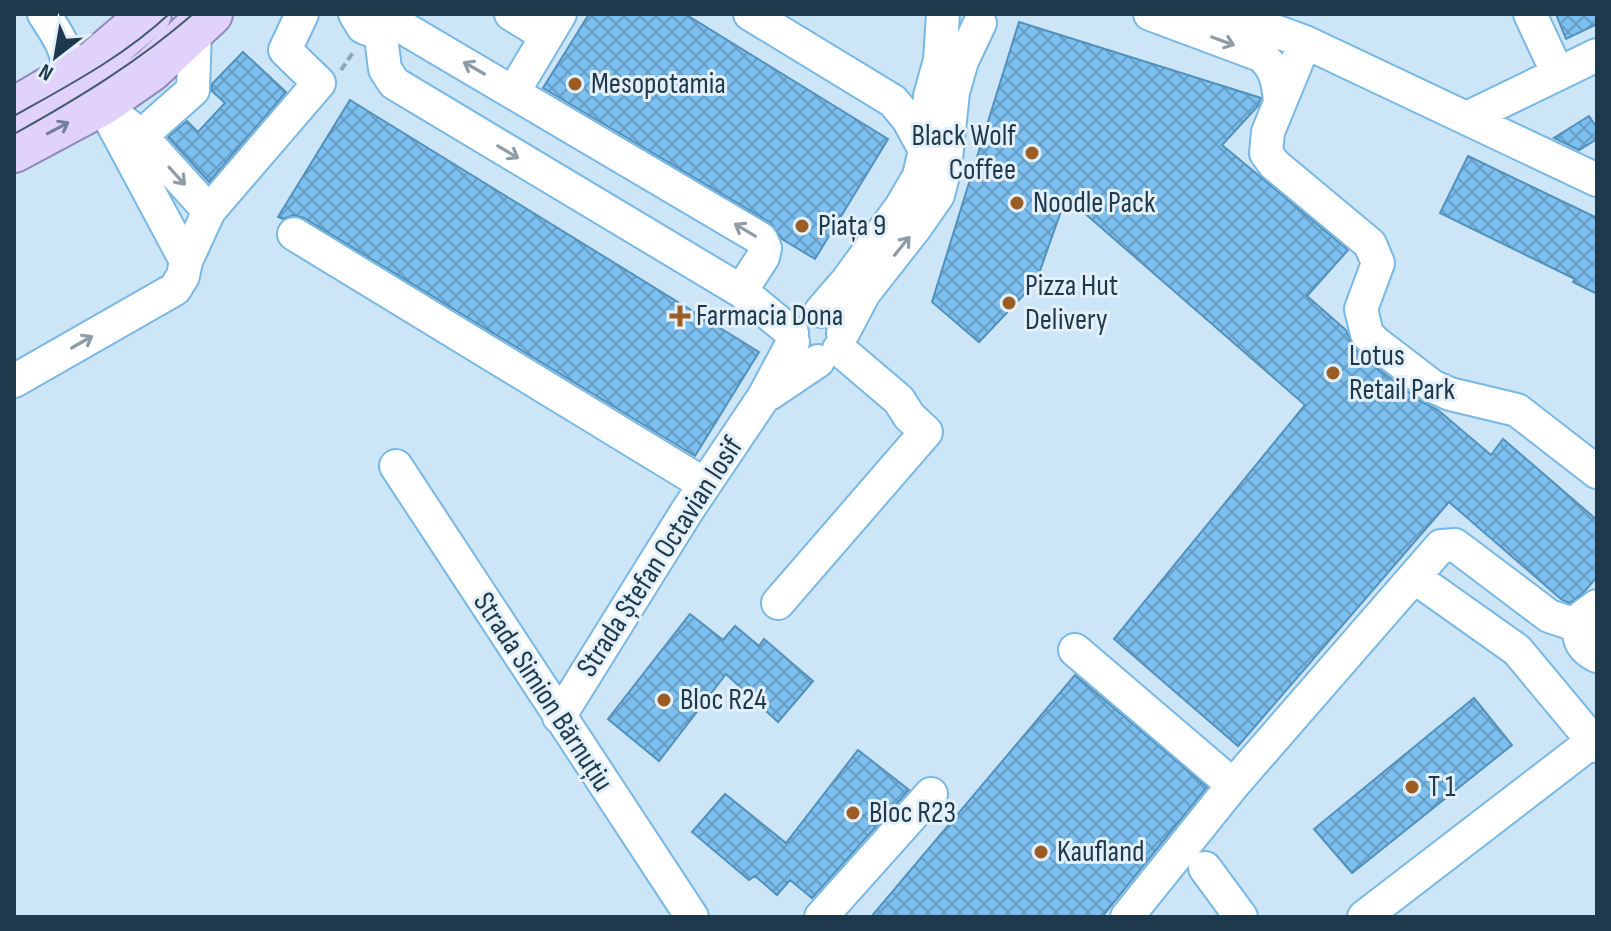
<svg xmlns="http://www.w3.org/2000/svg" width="1611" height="931" font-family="'Sofia Sans Condensed',sans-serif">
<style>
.building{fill:url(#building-cross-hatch);stroke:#5291bb;stroke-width:2}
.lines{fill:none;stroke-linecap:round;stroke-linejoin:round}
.minor-casing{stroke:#79b8e4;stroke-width:36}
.major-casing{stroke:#8e89ba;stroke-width:46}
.path{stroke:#8da7b9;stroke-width:4;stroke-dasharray:8 4;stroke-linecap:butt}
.minor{stroke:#fff;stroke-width:32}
.major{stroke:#e0d2fa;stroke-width:42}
.tram{stroke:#415c6e;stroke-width:2}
.oneway{stroke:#8e9ca5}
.oneway2{stroke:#757e9a}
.poi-dot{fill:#9b5d23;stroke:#e3f0f9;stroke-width:3}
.labels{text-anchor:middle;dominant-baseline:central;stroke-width:6;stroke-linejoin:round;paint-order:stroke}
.poi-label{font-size:30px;fill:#1e394b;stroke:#e3f0f9;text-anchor:start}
.street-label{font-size:30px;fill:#1e394b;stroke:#e3f0f9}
</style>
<defs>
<pattern id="building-cross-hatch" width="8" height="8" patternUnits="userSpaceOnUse" patternTransform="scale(2)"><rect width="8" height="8" fill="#7dc0ef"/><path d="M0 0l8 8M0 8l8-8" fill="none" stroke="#669dc4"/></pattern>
</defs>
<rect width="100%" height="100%" fill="#cce5f7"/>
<path class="building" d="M 589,14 L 685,14 L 888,139 L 815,259 L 782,239 L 771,223 L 543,88 Z
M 1556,14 L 1597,14 L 1597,24 L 1566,39 Z
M 1019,22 L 1261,98 L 1258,106 L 1222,145 L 1348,250 L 1307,296 L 1346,330 L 1353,347 L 1364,358 L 1420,401 L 1438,410 L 1491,455 L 1503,439 L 1597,520 L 1597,577 L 1584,592 L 1570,603 L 1562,600 L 1449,502 L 1238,746 L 1114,639 L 1305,405 L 1066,197 L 1036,282 L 979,342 L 932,302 Z
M 243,52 L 286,92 L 209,182 L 168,137 L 187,121 L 198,132 L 225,103 L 212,91 L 212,84 Z
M 350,100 L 759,352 L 695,456 L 304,218 L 294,215 L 283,219 L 278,217 Z
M 1589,116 L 1597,128 L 1597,139 L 1579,150 L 1554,138 Z
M 1468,156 L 1597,218 L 1597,294 L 1573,282 L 1575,279 L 1440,213 Z
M 690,614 L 723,640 L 735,626 L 759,646 L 764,639 L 813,681 L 778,722 L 726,674 L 659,761 L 608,719 Z
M 1075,675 L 1207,787 L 1102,917 L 871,917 Z
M 1474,698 L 1512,745 L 1352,873 L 1314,829 Z
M 858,750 L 909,790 L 812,898 L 790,880 L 777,895 L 755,876 L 749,880 L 692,832 L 725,794 L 786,843 Z"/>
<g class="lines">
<g class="minor-casing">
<path id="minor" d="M 44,14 C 57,34 72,54 67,79
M 355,14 L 363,27 C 375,34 387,28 392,15
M 511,14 L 547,36
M 750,14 L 893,101 L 908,119 L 925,150
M 1150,14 L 1260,55 C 1276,67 1278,82 1280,101
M 1217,14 L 1258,25 L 1305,42 L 1597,180
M 1530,14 L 1558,74
M 390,20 L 761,239 L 765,248 L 763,257 L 741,291
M 380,29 L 385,69 L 394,83 L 741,291 L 792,333
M 1305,42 L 1268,132 L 1266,153 L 1274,164 L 1370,244 L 1378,263 L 1361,309 L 1367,334 L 1376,343 L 1432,386 L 1450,394 L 1517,410 L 1597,472
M 514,91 L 560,14
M 102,104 L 186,261
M 114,114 L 141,136 L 209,211
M 1467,118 L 1597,55
M 141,136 L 193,90 L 195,29
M 294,234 L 704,484
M 821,311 L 847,281 L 901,207 L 919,176 L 925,150 L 930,96 L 940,60 L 943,14
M 843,333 L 864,293 L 915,228 L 938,195 L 945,168 L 953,92 L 962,61 L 980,23
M 14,381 L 175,289 L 183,276 L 186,261 L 209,211 L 319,83 L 285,50 L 302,14
M 769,394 L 818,361
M 396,466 L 692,917
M 1414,577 L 1517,650 L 1597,746
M 778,603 L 926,432 L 909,416 L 899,400 L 839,349
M 1597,606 L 1582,617 C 1575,635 1580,648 1597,656
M 1075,650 L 1233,785
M 559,717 L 687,511 L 763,398 L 793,342
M 1205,868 L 1241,917
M 821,917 L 931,794
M 1127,917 L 1233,785 L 1441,546 L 1455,545 L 1549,616 L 1579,626
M 1364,917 L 1593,741"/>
</g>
<g class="major-casing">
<path id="major" d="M 14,109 L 95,61 L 150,14
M 14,151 L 102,104 L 151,70 L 211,14"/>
</g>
<path class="path" d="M 341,70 L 354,51"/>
<use href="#minor" class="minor"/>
<use href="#major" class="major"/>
<path class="tram" d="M 14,116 C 69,85 123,57 169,14
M 14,134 C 77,99 138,62 193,14"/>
</g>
<defs><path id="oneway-shaft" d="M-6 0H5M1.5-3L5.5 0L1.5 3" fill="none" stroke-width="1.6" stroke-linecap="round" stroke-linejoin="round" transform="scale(2)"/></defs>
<g class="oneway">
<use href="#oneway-shaft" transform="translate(1223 41) rotate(20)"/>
<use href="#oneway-shaft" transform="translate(474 68) rotate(-150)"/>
<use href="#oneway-shaft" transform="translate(508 152) rotate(31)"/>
<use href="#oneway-shaft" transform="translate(177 176) rotate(48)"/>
<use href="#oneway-shaft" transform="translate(745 230) rotate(-149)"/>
<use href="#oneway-shaft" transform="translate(902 246) rotate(-51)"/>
<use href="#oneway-shaft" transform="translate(82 342) rotate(-30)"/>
</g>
<use class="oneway2" href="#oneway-shaft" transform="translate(58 128) rotate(-28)"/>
<g class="poi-dot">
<circle cx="575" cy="84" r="8"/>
<circle cx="1032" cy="153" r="8"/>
<circle cx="1017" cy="203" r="8"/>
<circle cx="802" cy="226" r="8"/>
<circle cx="1009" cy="303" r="8"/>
<path d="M676 304h8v8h8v8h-8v8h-8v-8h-8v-8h8z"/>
<circle cx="1333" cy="373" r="8"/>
<circle cx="664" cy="700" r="8"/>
<circle cx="1412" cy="787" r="8"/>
<circle cx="853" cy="813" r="8"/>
<circle cx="1041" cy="852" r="8"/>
</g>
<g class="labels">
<g class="poi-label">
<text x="591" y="84">Mesopotamia</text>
<text x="1016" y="136" text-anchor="end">Black Wolf<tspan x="1016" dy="34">Coffee</tspan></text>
<text x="1033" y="203">Noodle Pack</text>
<text x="818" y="226">Piața 9</text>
<text x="1025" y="286">Pizza Hut<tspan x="1025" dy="34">Delivery</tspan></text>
<text x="696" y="316">Farmacia Dona</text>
<text x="1349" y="356">Lotus<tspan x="1349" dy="34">Retail Park</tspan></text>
<text x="680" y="700">Bloc R24</text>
<text x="1428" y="787">T 1</text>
<text x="869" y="813">Bloc R23</text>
<text x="1057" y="852">Kaufland</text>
</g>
<g class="street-label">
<text transform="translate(660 557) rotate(-57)">Strada Ștefan Octavian Iosif</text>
<text transform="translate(543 692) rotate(57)">Strada Simion Bărnuțiu</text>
</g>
</g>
<rect width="1611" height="931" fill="none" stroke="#1e394b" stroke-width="32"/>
<g transform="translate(56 56) rotate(211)" stroke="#e3f0f9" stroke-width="6" paint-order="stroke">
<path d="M0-6L14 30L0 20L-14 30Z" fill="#1e394b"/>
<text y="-12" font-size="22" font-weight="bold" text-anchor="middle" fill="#1e394b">N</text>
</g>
</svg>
